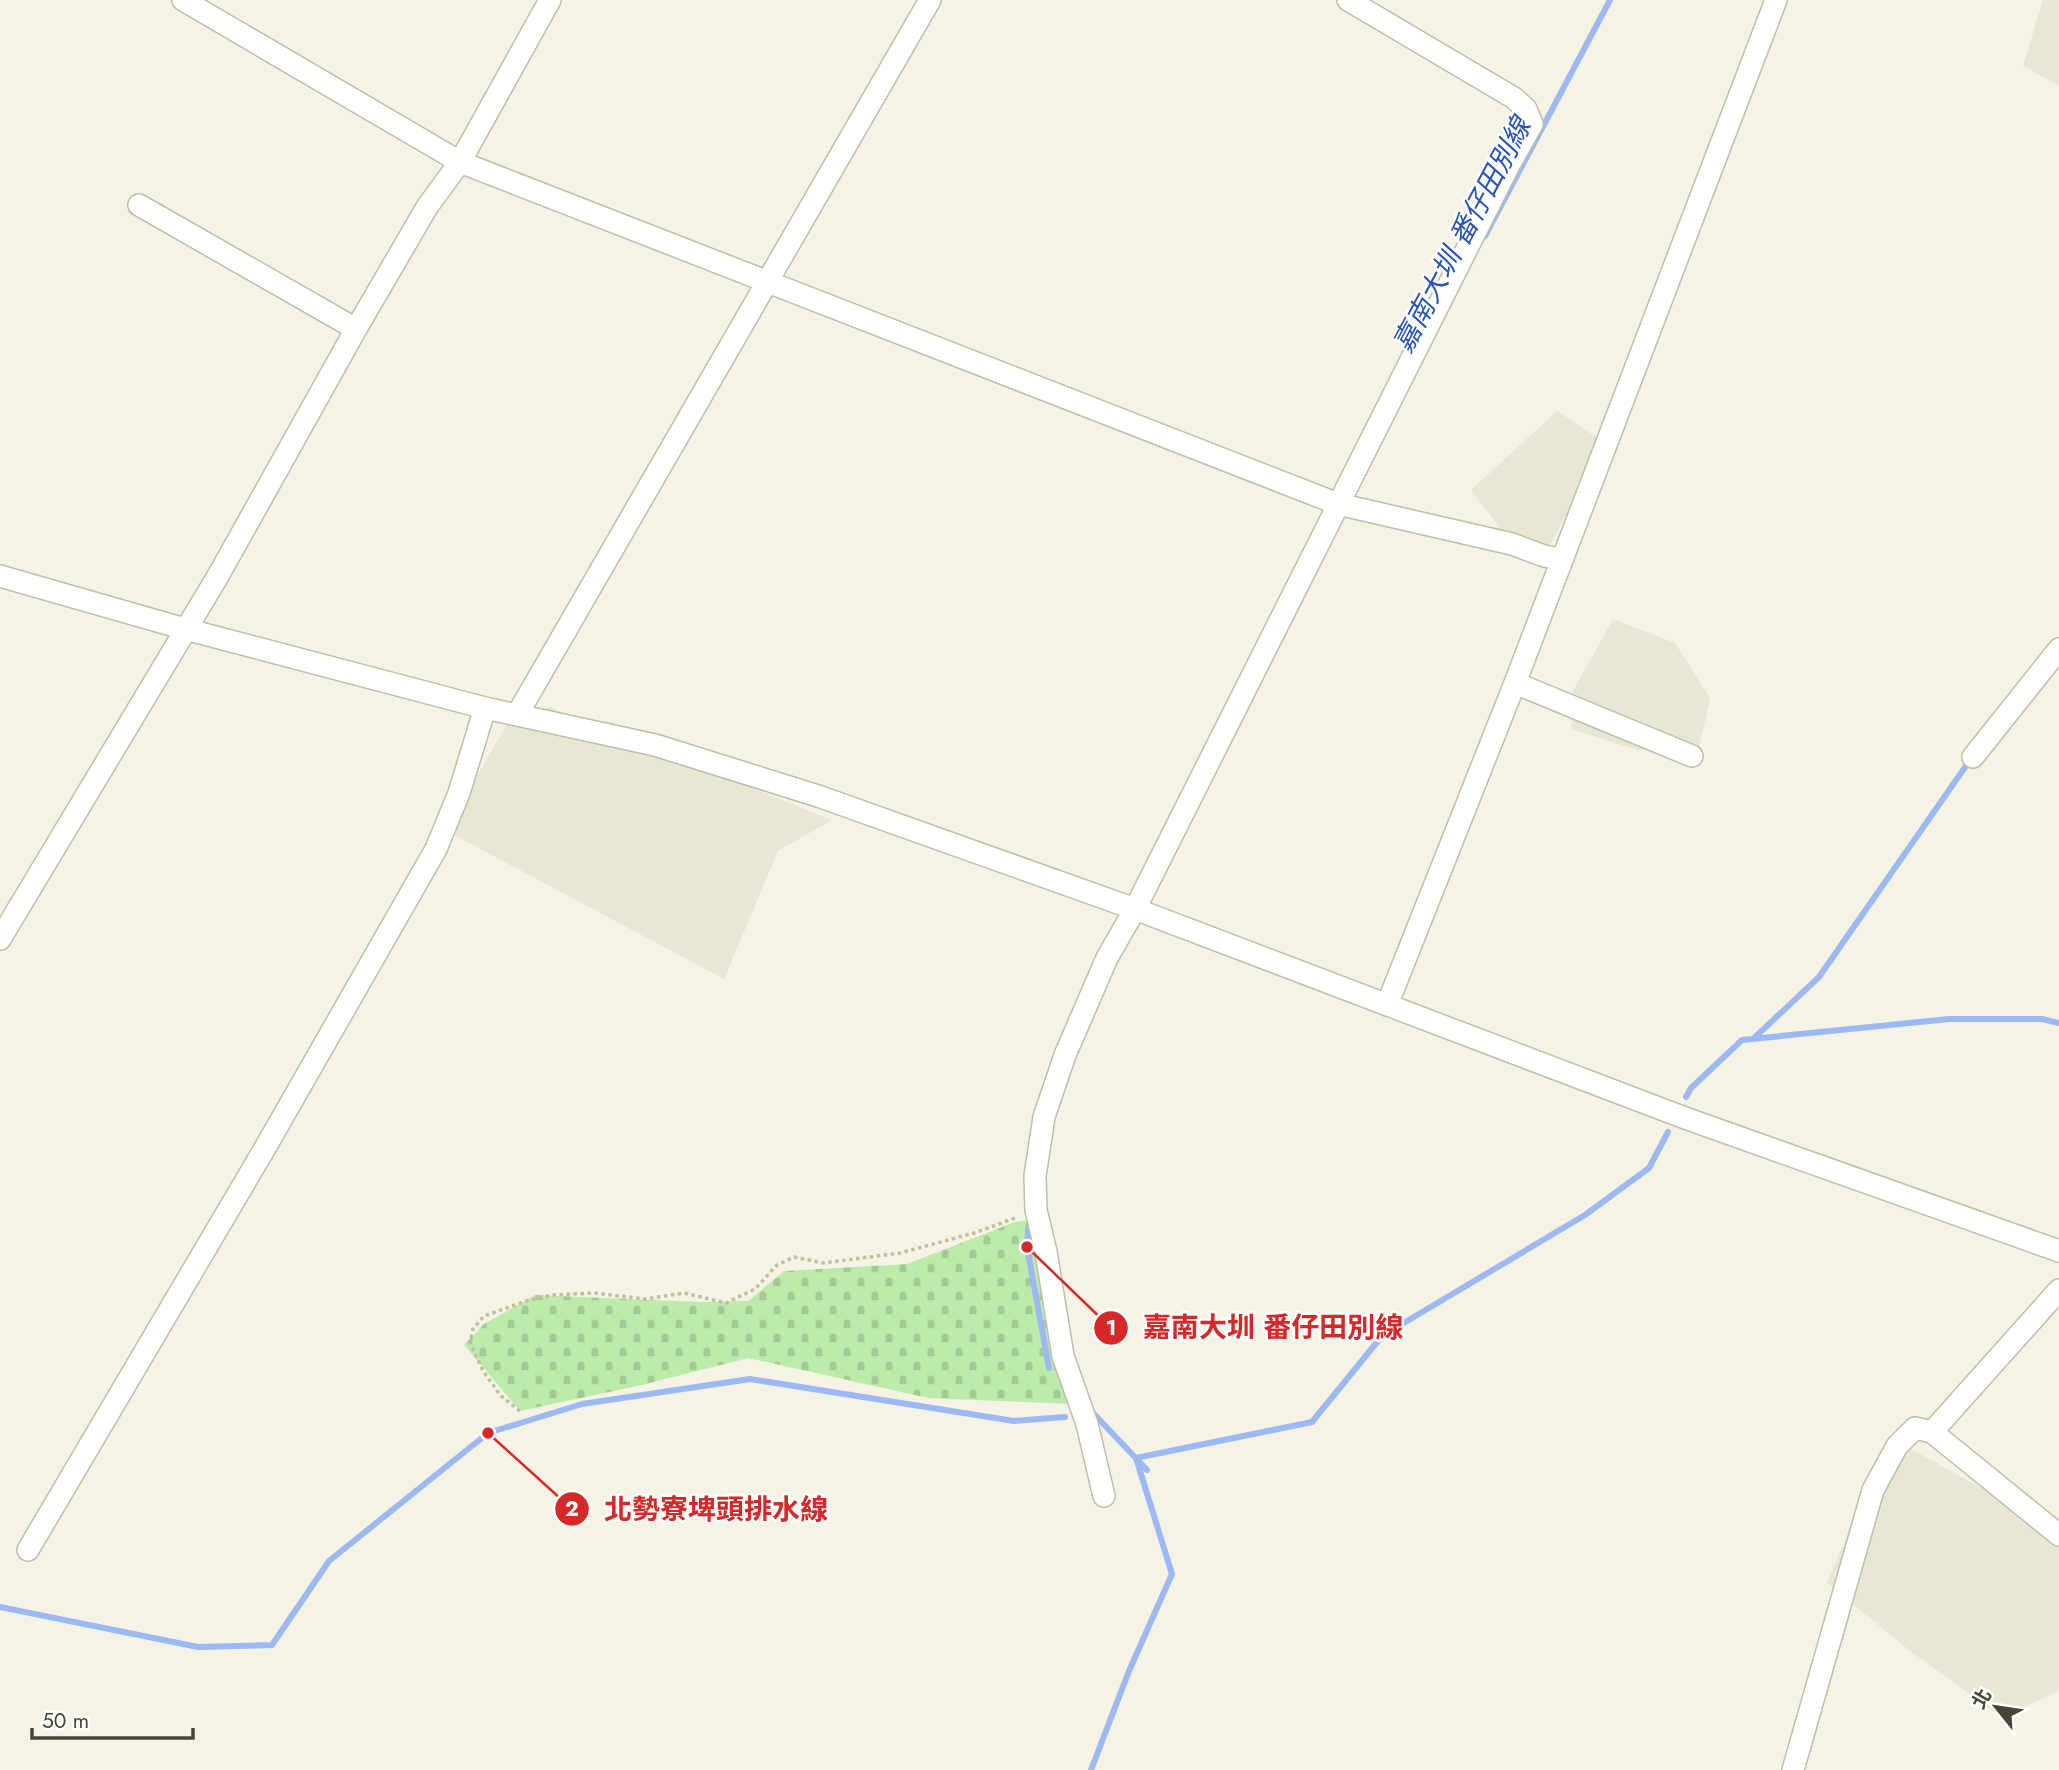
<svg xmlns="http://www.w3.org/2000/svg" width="2059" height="1770" font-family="Jost,'Noto Sans TC',sans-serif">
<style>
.residential{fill:#e8e7d3}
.cemetery{fill:url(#cemetery-stones)}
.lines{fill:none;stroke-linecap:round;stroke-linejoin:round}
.stream{stroke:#9db9f5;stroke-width:6}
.minor-casing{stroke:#c0bea7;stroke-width:24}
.path{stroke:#c3bf98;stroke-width:3.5;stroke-dasharray:3.5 3.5;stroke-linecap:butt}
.minor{stroke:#fff;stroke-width:21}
.labels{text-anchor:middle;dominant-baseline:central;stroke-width:5;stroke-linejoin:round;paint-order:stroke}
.water-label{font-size:28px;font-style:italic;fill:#2754ba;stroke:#fff}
.leader{fill:none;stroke:#d62828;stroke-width:2.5}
.callout-dot{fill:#d62828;stroke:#fff;stroke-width:2.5}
.mark-label{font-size:21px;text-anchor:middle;font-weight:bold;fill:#fff}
.callout-label{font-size:28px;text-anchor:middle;font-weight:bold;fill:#d62828;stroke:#fff;stroke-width:5;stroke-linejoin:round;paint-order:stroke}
</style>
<defs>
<pattern id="cemetery-stones" width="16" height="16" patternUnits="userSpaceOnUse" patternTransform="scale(1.75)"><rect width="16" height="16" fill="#bdebab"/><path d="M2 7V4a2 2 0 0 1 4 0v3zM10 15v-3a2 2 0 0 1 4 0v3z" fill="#a4cb94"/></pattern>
</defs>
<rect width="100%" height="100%" fill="#f4f3e5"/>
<path class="residential" d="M 2043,0 L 2059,0 L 2059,86 L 2023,66 Z
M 1557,411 L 1605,443 L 1544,556 L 1512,544 L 1471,490 Z
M 1613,619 L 1675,643 L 1710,698 L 1699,748 L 1638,750 L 1571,729 L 1573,691 Z
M 550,707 L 832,820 L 778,851 L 724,979 L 445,830 L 511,718 Z
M 1900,1443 L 2059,1531 L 2059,1687 L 2056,1692 L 2002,1718 L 1909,1650 L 1827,1583 L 1872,1476 Z"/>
<path class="cemetery" d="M 1028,1220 L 1073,1404 L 928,1398 L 748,1358 L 642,1385 L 520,1411 L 464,1345 L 484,1324 L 535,1295 L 701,1302 L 748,1301 L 784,1271 L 907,1264 L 1015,1222 Z"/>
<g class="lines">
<path class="stream" d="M 1485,236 L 1610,0
M 1753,1039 L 1819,977 L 1970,760
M 1686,1097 L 1691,1088 L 1742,1040 L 1949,1019 L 2042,1019 L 2059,1023
M 1028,1230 L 1027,1247 L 1049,1368
M 1094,1414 L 1147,1470
M 1136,1458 L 1312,1422 L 1382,1336 L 1585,1215 L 1649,1168 L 1668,1132
M 0,1607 L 198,1647 L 272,1645 L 329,1561 L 488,1433 L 582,1404 L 750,1379 L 1014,1421 L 1065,1417
M 1091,1770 L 1129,1671 L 1172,1574 L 1136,1458"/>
<g class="minor-casing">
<path id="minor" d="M 183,0 L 460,162 L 1338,504 L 1512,544 L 1544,556 L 1561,559
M 139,205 L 356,329
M 0,576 L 185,629 L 485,708 L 655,745 L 818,796 L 1135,909 L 1685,1118 L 2059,1251
M 1515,683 L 1692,756
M 517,715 L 930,0
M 1973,757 L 2059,649
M 0,939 L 218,576 L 356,329 L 427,207 L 460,162 L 550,0
M 1387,1005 L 1515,683 L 1776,0
M 2059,1290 L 1932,1432 L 2059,1535
M 1104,1496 L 1087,1424 L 1063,1356 L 1046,1252 L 1036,1210 L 1035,1176 L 1044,1117 L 1065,1055 L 1107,958 L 1135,909 L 1509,165 L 1532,124 L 1526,109 L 1514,98 L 1348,0
M 28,1550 L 265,1148 L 436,849 L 459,793 L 485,708
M 1793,1770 L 1873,1490 L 1897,1446 L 1915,1428 L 1932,1432"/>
</g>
<path class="path" d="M 520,1411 L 501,1396 L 483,1371 L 470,1343 L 473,1329 L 484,1316 L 526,1301 L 552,1295 L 594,1293 L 645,1299 L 684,1293 L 726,1303 L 755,1289 L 777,1265 L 794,1257 L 823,1263 L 900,1253 L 974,1233 L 1018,1217"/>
<use href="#minor" class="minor"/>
</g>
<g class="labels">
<g class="water-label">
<text transform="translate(1462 235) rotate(-62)">嘉南大圳 番仔田別線</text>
</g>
</g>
<path class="leader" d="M1027 1247L1111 1328M488 1433L572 1509"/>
<g class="callout-dot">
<circle cx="1027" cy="1247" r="7"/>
<circle cx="488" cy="1433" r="7"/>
<circle cx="1111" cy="1328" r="18"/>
<circle cx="572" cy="1509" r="18"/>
</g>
<g class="mark-label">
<text x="1111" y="1335">1</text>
<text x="572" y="1516">2</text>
</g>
<g class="callout-label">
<text x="1273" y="1337">嘉南大圳 番仔田別線</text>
<text x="716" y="1519">北勢寮埤頭排水線</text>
</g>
<g transform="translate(1996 1707) rotate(300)" stroke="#ffffff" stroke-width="5" paint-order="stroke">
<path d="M0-5L12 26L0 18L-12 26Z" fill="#474534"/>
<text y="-10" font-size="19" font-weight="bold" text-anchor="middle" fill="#474534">北</text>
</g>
<path d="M32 1728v10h161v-10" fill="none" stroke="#474534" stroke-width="3.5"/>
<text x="42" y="1728" font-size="21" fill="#474534" stroke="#ffffff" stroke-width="5" paint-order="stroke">50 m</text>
</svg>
